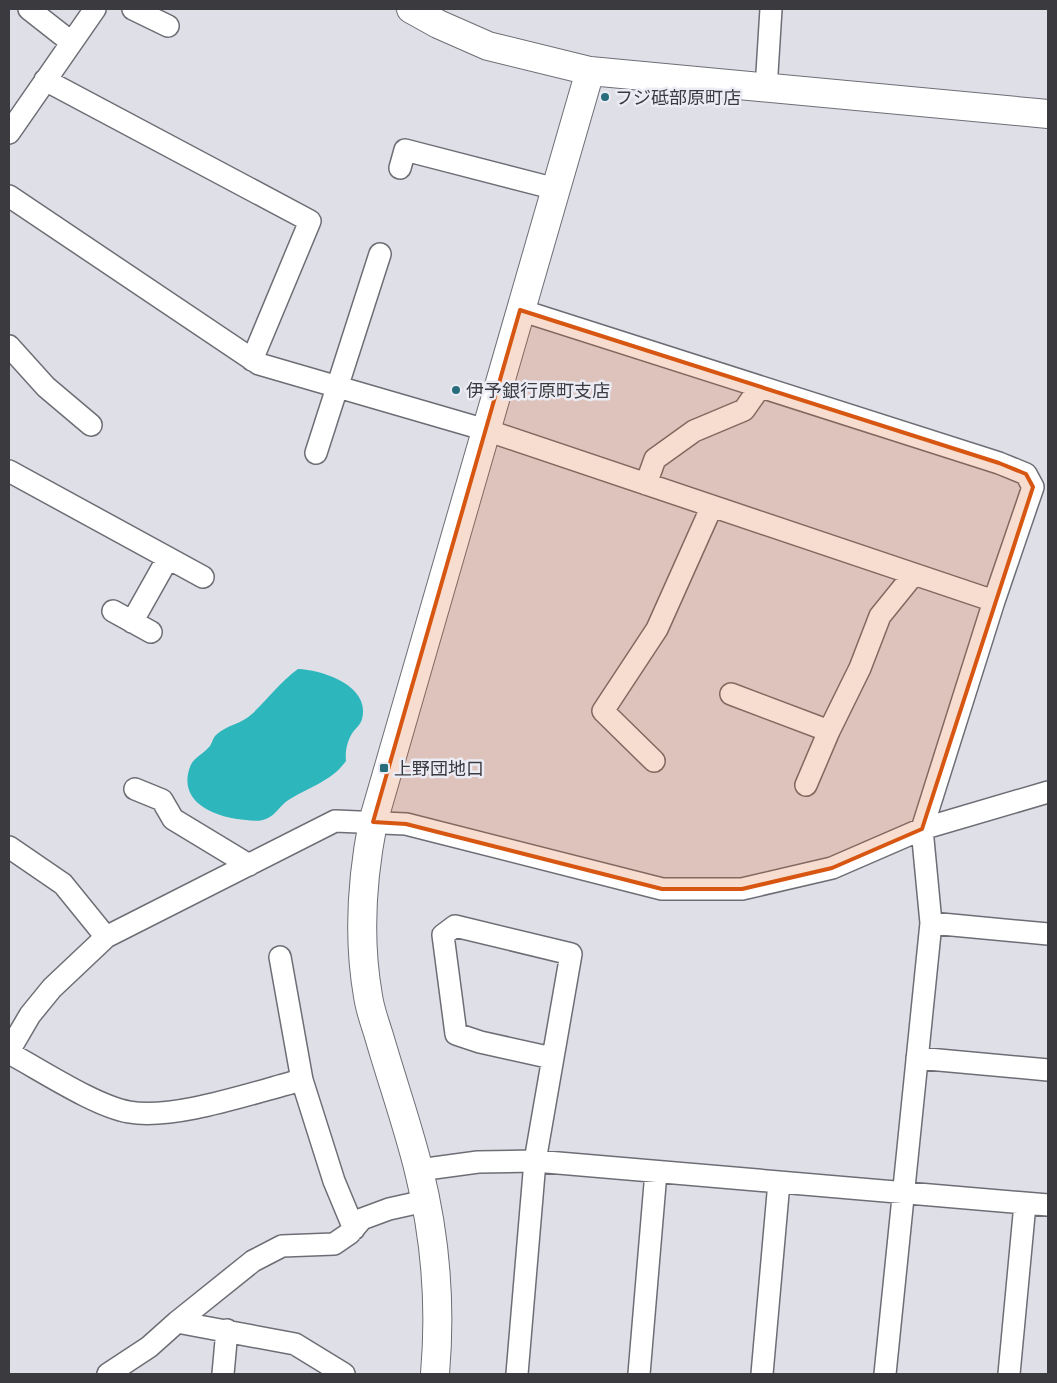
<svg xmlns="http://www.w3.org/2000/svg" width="1057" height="1383" font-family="'Archivo Narrow','Noto Sans JP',sans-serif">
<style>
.water{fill:#2db6bc}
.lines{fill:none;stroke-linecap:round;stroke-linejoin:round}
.street-casing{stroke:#6d6e75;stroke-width:24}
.secondary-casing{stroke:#6d6e75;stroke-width:30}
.street{stroke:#fff;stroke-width:21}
.secondary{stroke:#fff;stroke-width:28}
.marked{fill:#d75611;fill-opacity:0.2;stroke:#d75611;stroke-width:4;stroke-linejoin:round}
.poi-dot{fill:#276d7b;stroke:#ececf5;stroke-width:2}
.labels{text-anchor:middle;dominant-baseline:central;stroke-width:5;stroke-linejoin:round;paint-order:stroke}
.poi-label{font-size:18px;fill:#3b3b3f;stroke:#ececf5;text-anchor:start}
</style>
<rect width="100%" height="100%" fill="#dfdfe7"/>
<path class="water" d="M 298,669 C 323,670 371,686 362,719 C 361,724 356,728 353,732 C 347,741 345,751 346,761 C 331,782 308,787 287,801 C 281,805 275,815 268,818 C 259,823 247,820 237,819 C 210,815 178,800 190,767 C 192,759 203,754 208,748 C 212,745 212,739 216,735 C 226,725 242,724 252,714 C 268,699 280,682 298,669 Z"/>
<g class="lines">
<g class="street-casing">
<path id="street" d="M 29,9 L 71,42
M 133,9 L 168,26
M 45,80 L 310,221 L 252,360
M 766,89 L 771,9
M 9,133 L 95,9
M 400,168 L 405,150 L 556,189
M 9,196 L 259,364 L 486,430 L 994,601
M 520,310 L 999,463 L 1026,474 L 1033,487 L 994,601 L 922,829 L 931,923 L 885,1374
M 9,346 L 46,387 L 91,425
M 316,453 L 380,254
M 9,471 L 203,577
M 646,484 L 655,459 L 694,431 L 744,410 L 760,387
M 113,611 L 151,632
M 132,622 L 168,558
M 731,694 L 829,731
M 654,761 L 603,711 L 657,629 L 712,506
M 806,785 L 829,731 L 860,668 L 880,616 L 914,574
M 135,789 L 162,800 L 173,819 L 249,865
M 9,847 L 63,884 L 106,937
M 931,923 L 1048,934
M 280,957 L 302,1080 L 334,1181 L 354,1229
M 9,1051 L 30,1015 L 52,988 L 106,937 L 335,821 L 406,824 L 662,889 L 742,889 L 832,868 L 922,829 L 1048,792
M 9,1053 C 41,1070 95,1106 129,1112 C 176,1120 254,1092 302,1080
M 917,1058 L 1048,1070
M 419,1170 L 478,1162 L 535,1161 L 1048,1205
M 177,1322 L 253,1261 L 282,1246 L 334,1244 L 350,1233 L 362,1219 L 389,1209 L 425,1201
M 108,1374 L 149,1347 L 177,1322 L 295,1344 L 344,1374
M 223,1374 L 227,1330
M 517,1374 L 535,1161 L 571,954 L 455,926 L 443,935 L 456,1034 L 480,1042 L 552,1058
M 639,1374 L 656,1172
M 762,1374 L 779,1182
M 1009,1374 L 1025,1204"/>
</g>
<g class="secondary-casing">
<path id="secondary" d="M 411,9 L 438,24 L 488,46 L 590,71 L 1048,114
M 435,1374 C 441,1305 436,1239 419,1171 C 408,1126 392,1081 379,1036 C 375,1023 370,1010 368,996 C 358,939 362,878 373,822 L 590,71"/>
</g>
<use href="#street" class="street"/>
<use href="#secondary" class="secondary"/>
</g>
<path class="marked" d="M 520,310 L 999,463 L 1026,474 L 1033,487 L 922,829 L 832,868 L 742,889 L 662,889 L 406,824 L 373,822 Z"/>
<g class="poi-dot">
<circle cx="605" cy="97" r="5"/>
<circle cx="456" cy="390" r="5"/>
<rect x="379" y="763" width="10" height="10" rx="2.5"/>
</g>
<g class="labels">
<g class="poi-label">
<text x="615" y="97">フジ砥部原町店</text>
<text x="466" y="390">伊予銀行原町支店</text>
<text x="394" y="768">上野団地口</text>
</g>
</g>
<rect width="1057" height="1383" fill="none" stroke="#3b3b3f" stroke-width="20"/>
</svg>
